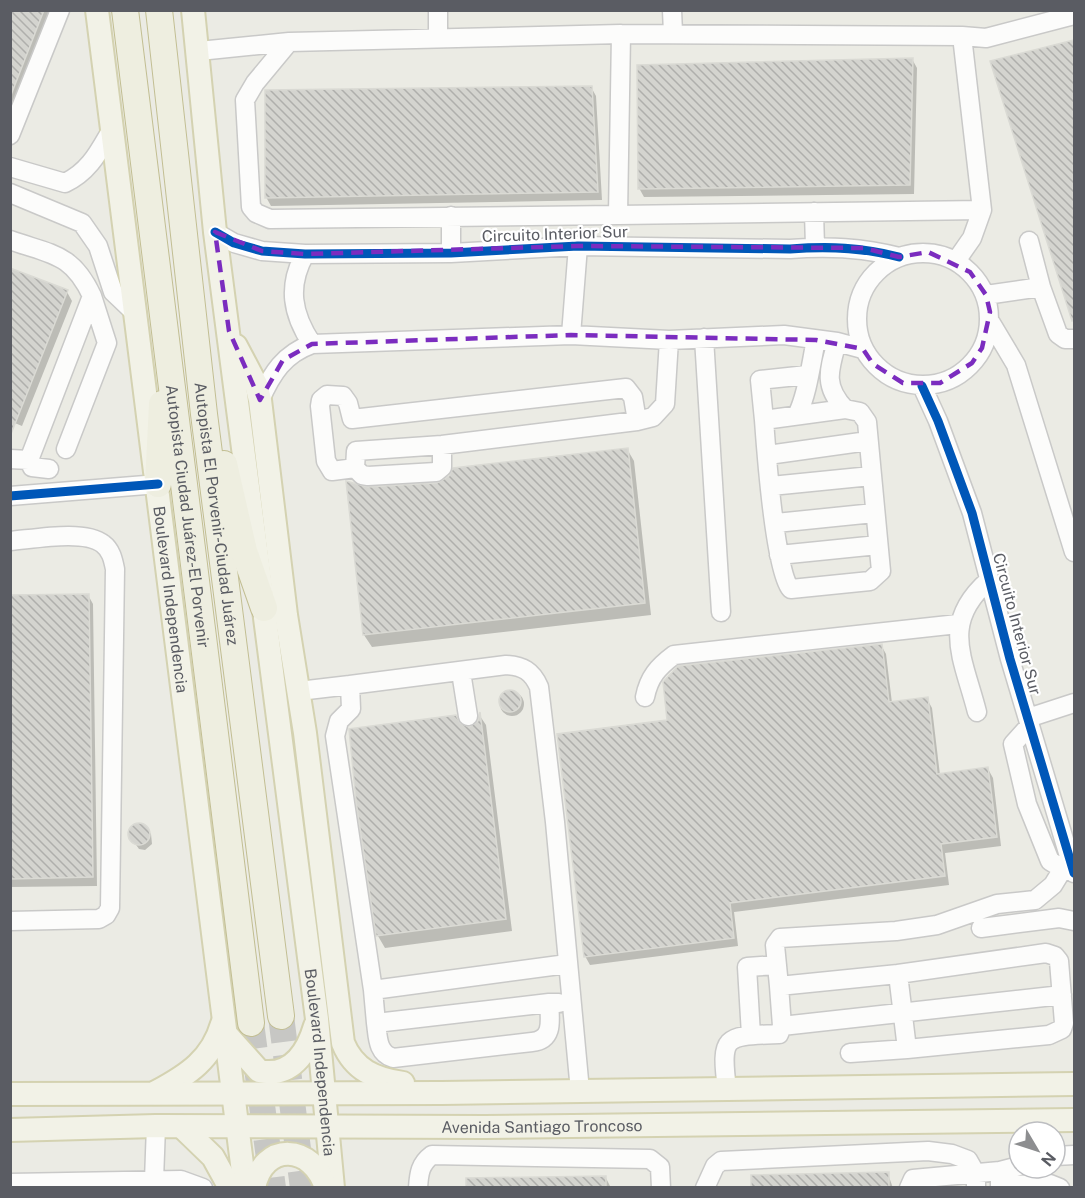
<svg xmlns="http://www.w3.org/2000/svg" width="1085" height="1198" font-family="'Public Sans',sans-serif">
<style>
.shadow{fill:#0003}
.building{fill:url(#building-back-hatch);stroke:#dadad4;stroke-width:1.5}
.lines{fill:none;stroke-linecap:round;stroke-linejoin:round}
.highway-tunnel{stroke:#c7c7c4;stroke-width:26;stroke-dasharray:26 13;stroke-linecap:butt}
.minor-casing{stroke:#c9c9c8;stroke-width:21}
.major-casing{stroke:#d4d2b1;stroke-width:26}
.highway-casing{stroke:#c2be92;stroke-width:28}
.minor{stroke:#fcfcfb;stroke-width:18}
.major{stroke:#f2f2e7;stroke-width:22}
.highway{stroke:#eeeee0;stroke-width:26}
.cycleway-casing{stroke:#fff;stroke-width:13}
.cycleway{stroke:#0057b8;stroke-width:9}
.marked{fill:none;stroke:#7b2cbf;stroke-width:4.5;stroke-dasharray:12 8;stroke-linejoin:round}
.labels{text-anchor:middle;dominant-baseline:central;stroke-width:4.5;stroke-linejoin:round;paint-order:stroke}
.street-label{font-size:16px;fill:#5a5c63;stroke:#fff}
</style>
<defs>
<pattern id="building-back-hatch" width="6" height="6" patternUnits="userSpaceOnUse" patternTransform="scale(1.5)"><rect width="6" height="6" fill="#d4d4cf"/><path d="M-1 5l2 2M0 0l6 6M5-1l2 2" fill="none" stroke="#afafac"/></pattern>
</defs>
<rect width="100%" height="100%" fill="#ebebe4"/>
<path class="shadow" d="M 10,10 L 52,10 L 16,104 L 10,102 Z
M 1074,42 L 1074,320 L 991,62 Z
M 912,59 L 917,68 L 914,194 L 644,197 L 639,188 Z
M 591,87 L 596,96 L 602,200 L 271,206 L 266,197 Z
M 67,292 L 72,301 L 22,426 L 10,421 Z
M 627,449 L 634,461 L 651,615 L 372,647 L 364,635 L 437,485 Z
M 88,595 L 93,604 L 97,886 L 10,887 L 10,597 Z
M 881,645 L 886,654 L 892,703 L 927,699 L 932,708 L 940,775 L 988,769 L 993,778 L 1001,846 L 945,853 L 949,885 L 734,912 L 738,946 L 590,965 L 585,956 L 669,722 Z
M500 704a12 12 0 1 1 24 0a12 12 0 1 1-24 0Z
M 480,716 L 486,725 L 512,931 L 385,948 L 378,936 L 358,801 L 469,729 L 480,721 Z
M 135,824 L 142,824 L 151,834 L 152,844 L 145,850 L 139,849 L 129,835 Z
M 888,1174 L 893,1188 L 752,1188 Z
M 606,1178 L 611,1188 L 468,1188 Z"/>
<path class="building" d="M 10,10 L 44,10 L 11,95 L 10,95 Z
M 1074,40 L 1074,320 L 1072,321 L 990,61 Z
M 913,58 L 910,185 L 638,189 L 637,65 Z
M 592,86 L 598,192 L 265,198 L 265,90 Z
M 10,268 L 68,290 L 11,434 L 10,433 Z
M 628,448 L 645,603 L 363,635 L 346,481 L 368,487 L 437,483 L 449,476 L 453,468 Z
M 89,594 L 93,877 L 10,879 L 10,595 Z
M 882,644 L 889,702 L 928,697 L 937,774 L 988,767 L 997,837 L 941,844 L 945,876 L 730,903 L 734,938 L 584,957 L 557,734 L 667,720 L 663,682 L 678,666 Z
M499 701a11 11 0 1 1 22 0a11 11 0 1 1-22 0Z
M 480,712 L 506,919 L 376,936 L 356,801 L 349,729 L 456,715 L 460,723 L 469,727 L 478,721 Z
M128 834a11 11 0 1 1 22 0a11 11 0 1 1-22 0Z
M 889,1172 L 889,1188 L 751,1188 L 751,1175 Z
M 606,1176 L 606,1188 L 466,1188 L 466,1178 Z"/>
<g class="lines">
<path class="highway-tunnel" d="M 281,1016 L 303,1188
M 251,1023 L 273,1188"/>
<g class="minor-casing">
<path id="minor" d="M 672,10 L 673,33
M 438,38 L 438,10
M 289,42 L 255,83 L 245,100 L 251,207 L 256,213 L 270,219 L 618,215 L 621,34
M 199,51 L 289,42 L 621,34 L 962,36
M 10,135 L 60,10
M 10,167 L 65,183 C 90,171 99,151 112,129
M 10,193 L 82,223 L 98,246 L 113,292 L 135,313
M 814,212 L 815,247
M 618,215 L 982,210
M 215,232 L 234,243 L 262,251 L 305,254 L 451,253 L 578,246 L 790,249 C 828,246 862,247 899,257
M 10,240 C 52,255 72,253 92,296
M 1029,241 L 1041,287
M857 319a66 66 0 1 1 132 0a66 66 0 1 1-132 0Z
M 451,253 L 451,216
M 305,254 C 287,286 292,314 312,344
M 956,261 L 972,238 L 982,210 L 962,36 L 986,38 L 1074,15
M 986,295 L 1041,287 L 1058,334 L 1065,339 L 1074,339
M 991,323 L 1016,365 L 1074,552
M 571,335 L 578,246
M 704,338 L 721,612
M 837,342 C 829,370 823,386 845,409
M 922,386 L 938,421 L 972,513 L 1010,659 L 1074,873
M 260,400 C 272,373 284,354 312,344 L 571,335 L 669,340 L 784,335 L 837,342 L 863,349
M 845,409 L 860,412 L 867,422 L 881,571 L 870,581 L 791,589 C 775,575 766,448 764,420 Z
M 798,413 C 808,392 811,363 816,340
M 764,420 L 760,380 L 807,375
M 637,421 L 633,397 L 626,388 L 352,419 L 348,403 L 343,396 L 327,395 L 321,400 L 320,406 L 326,461 L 332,471 L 355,468 L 356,451 L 442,445 L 637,421 L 653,417 L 665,404 L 669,340
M 768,455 L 868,441
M 10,459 L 29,460
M 355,468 L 362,475 L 368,476 L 436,472 L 442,467 L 442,445
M 49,469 L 32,467 L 29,460 L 92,296 L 107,343 L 66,449
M 771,486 L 871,476
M 10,496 L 158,484
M 776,523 L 874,513
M 10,541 C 34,539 85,529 103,544 C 111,550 113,559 115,569 L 110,908 L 106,915 L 99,919 L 10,921
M 779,555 L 878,545
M 461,672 L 468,716
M 350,685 L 506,665 C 523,666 532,671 539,687 L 555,822 L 580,1091
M 299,691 L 350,685 L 351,709 L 339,721 L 335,736 L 373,990
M 645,697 C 649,677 658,667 674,655 L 958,624
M 977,712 C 963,657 940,623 989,580
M 1028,718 L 1074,703
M 1030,725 L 1013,744 L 1027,804 L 1050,861 L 1063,869
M 981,928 L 1059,918 L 1074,921
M 898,974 L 1046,953 L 1055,956 L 1059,961 L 1064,1023 L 1062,1029 L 1049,1035 L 907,1049
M 779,986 L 775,945 L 780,938 L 896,931 L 937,925 L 997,904 L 1035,900 L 1053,885 L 1070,857
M 549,1003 L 376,1023 L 373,990 L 567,964
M 376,1023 C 378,1037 377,1053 393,1058 L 532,1042 C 554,1040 550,1020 549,1003 L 559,1003
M 751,1035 L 747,967 L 777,965
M 850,1053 L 907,1049 L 898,974 L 779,986 L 782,1026 L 1062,995
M 727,1089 C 720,1034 725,1036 779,1034 L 782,1026
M 1055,1156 L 1074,1155
M 1000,1171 L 1019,1166
M 154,1180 L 156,1126
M 10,1183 L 181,1180 L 203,1188
M 1000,1185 L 1050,1184 L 1060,1188
M 418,1188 C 419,1173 420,1164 432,1155 L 650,1159 L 660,1167 L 661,1188
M 705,1188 L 715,1166 L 721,1161 L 928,1151 L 952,1154 L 968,1160 L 976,1174 L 976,1188
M 909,1188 L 913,1179 L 1000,1171 L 1000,1188"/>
</g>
<g class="major-casing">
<g id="major">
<path id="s1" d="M 97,10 L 245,1188"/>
<path id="s2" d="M 193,10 L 215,232 L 317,1019 L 333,1188"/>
<path d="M 236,346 L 256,384 L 260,400 L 286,615 L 305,733 L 343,1043 C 354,1070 375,1079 403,1083"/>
<path d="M 226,1034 L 259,1071 C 291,1078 307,1053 315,1026"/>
<path d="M 156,1092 C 188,1075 212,1059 222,1024"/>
<path d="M 10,1094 L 442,1093 L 1074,1084"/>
<path d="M 182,1127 L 213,1157 L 230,1188"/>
<path id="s3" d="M 10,1130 L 156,1126 L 485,1127 L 1074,1120"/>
<path d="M 254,1188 C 263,1141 313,1144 326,1188"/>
</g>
</g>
<g class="highway-casing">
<g id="highway">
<path id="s4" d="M 125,10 L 251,1023"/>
<path id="s5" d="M 159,10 L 204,414 L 281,1016"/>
<path d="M 224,464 L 244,551 L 264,608"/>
<path d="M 158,484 L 162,404"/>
</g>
</g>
<use href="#minor" class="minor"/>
<use href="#major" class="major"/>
<use href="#highway" class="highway"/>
<g class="cycleway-casing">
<path id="cycleway" d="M 215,232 L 234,243 L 262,251 L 305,254 L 451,253 L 578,246 L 790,249 C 828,246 862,247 899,257
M 922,386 L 938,421 L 972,513 L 1010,659 L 1074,873
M 10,496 L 158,484"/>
</g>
<use href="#cycleway" class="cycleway"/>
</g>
<path class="marked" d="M 215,232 L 262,251 L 305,254 L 578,246 L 864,248 L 899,257 L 928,252 L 970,272 L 986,295 L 990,312 L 982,348 L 972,363 L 940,383 L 903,383 L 873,364 L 863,349 L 816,340 L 571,335 L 312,344 L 283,360 L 260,400 L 229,331 Z"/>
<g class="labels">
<g class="street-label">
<text transform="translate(555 234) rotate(-2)">Circuito Interior Sur</text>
<text stroke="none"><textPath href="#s5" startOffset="507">Autopista El Porvenir-Ciudad Juárez</textPath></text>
<text stroke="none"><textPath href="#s4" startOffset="510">Autopista Ciudad Juárez-El Porvenir</textPath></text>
<text stroke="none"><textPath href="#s1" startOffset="594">Boulevard Independencia</textPath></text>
<text transform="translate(1017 624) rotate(75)">Circuito Interior Sur</text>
<text stroke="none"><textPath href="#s2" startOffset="1060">Boulevard Independencia</textPath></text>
<text stroke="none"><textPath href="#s3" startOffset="532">Avenida Santiago Troncoso</textPath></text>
</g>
</g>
<rect width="1085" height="1198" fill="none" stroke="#5a5c63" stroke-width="24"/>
<g transform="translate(1037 1150) rotate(129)"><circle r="28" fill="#ffffff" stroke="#bdbec1" stroke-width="1.5"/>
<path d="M0-4.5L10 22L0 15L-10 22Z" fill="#8d8e90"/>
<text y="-9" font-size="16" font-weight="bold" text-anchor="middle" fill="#5a5c63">N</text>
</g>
</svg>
